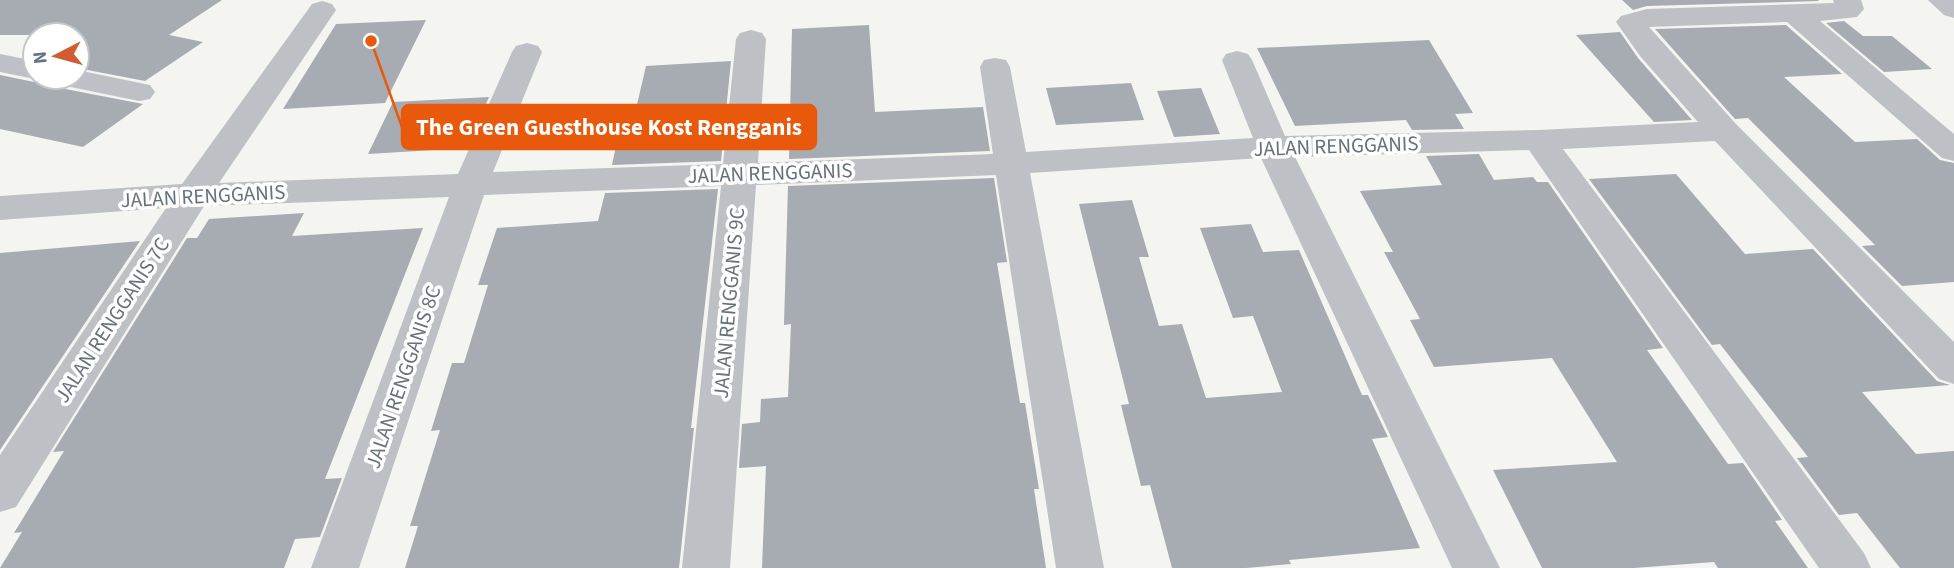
<svg xmlns="http://www.w3.org/2000/svg" width="1954" height="568" font-family="'Source Sans 3',sans-serif">
<style>
.building{fill:#a6acb2}
.lines{fill:none;stroke-linecap:round;stroke-linejoin:round}
.minor{fill:#bdc0c4;fill-rule:evenodd}
.labels{text-anchor:middle;dominant-baseline:central;stroke-width:7;stroke-linejoin:round;paint-order:stroke}
.street-label{font-size:21px;fill:#65727e;stroke:#fff}
.leader{fill:none;stroke:#e8590c;stroke-width:2.5}
.callout-dot{fill:#e8590c;stroke:#fff;stroke-width:2.5}
.callout{fill:#e8590c;stroke:#e8590c;stroke-width:2.5}
.callout-label{font-size:23px;text-anchor:middle;font-weight:bold;fill:#fff}
</style>
<rect width="100%" height="100%" fill="#f4f4f0"/>
<path class="building" d="M 0,0 L 222,0 L 169,35 L 203,42 L 145,81 L 77,68 L 77,35 L 0,35 Z
M 1622,0 L 1818,0 L 1819,1 L 1647,6 L 1633,10 Z
M 426,20 L 385,103 L 283,109 L 336,24 Z
M 1844,21 L 1863,36 L 1892,36 L 1932,69 L 1884,72 L 1826,23 Z
M 869,25 L 875,112 L 983,107 L 990,151 L 789,159 L 792,29 Z
M 1786,25 L 1842,74 L 1784,77 L 1855,142 L 1917,139 L 1940,160 L 1954,163 L 1954,282 L 1902,286 L 1862,246 L 1875,245 L 1748,118 L 1735,119 L 1655,29 Z
M 1620,32 L 1638,58 L 1692,120 L 1654,122 L 1576,35 Z
M 1429,40 L 1473,113 L 1455,114 L 1464,129 L 1412,130 L 1406,120 L 1295,126 L 1257,48 Z
M 731,61 L 721,161 L 612,165 L 620,127 L 632,126 L 646,66 Z
M 0,75 L 34,82 L 48,77 L 55,87 L 143,104 L 83,147 L 0,129 Z
M 1131,83 L 1144,120 L 1056,125 L 1046,88 Z
M 1201,88 L 1220,134 L 1174,137 L 1157,91 Z
M 489,97 L 467,148 L 368,154 L 393,102 Z
M 1479,154 L 1494,180 L 1533,177 L 1537,182 L 1548,182 L 1663,348 L 1647,350 L 1728,464 L 1743,463 L 1782,520 L 1775,521 L 1808,568 L 1718,568 L 1714,562 L 1634,568 L 1542,568 L 1493,470 L 1617,462 L 1552,358 L 1434,367 L 1410,320 L 1420,319 L 1384,252 L 1393,252 L 1360,191 L 1442,185 L 1426,156 Z
M 1676,174 L 1745,254 L 1813,249 L 1937,381 L 1950,385 L 1862,392 L 1916,454 L 1954,451 L 1954,568 L 1900,568 L 1857,513 L 1839,515 L 1797,458 L 1808,457 L 1720,344 L 1712,345 L 1589,179 Z
M 994,178 L 1007,262 L 997,263 L 1020,403 L 1025,403 L 1039,489 L 1034,489 L 1046,568 L 762,568 L 766,466 L 739,468 L 742,424 L 760,422 L 761,399 L 788,397 L 791,324 L 784,325 L 788,186 Z
M 718,189 L 691,428 L 694,428 L 679,568 L 405,568 L 418,526 L 410,526 L 440,430 L 431,431 L 452,363 L 464,363 L 488,285 L 478,285 L 497,228 L 598,221 L 605,193 Z
M 1132,200 L 1149,257 L 1139,257 L 1159,326 L 1182,324 L 1206,398 L 1282,392 L 1253,316 L 1233,318 L 1200,228 L 1251,224 L 1263,252 L 1299,250 L 1362,395 L 1368,395 L 1388,437 L 1372,439 L 1420,548 L 1289,560 L 1291,564 L 1246,568 L 1172,568 L 1150,485 L 1141,486 L 1121,405 L 1129,404 L 1079,204 Z
M 304,213 L 292,236 L 423,228 L 325,479 L 342,478 L 320,537 L 295,539 L 284,568 L 0,568 L 22,532 L 14,533 L 64,451 L 53,452 L 187,238 L 197,238 L 209,219 Z
M 140,241 L 0,450 L 0,253 Z"/>
<g class="lines">
<path class="minor" d="M 1833,0 L 1861,0 L 1864,9 L 1857,17 L 1820,21 L 1954,134 L 1954,161 L 1942,158 L 1787,22 L 1649,27 L 1736,124 L 1954,342 L 1954,384 L 1939,379 L 1715,141 L 1563,149 L 1864,553 L 1871,568 L 1819,568 L 1529,150 L 1295,157 L 1500,568 L 1452,568 L 1261,158 L 1030,173 L 1104,568 L 1056,568 L 996,175 L 756,185 L 730,568 L 682,568 L 721,186 L 484,195 L 359,568 L 311,568 L 449,197 L 204,206 L 16,507 L 0,512 L 0,455 L 166,208 L 0,220 L 0,196 L 182,184 L 312,4 L 322,1 L 332,4 L 336,10 L 219,183 L 458,174 L 512,52 L 516,46 L 527,43 L 538,46 L 542,52 L 493,172 L 723,164 L 736,39 L 740,33 L 751,30 L 762,33 L 766,39 L 758,163 L 993,154 L 980,67 L 984,60 L 995,58 L 1006,60 L 1010,67 L 1026,152 L 1253,138 L 1222,60 L 1226,54 L 1237,51 L 1248,54 L 1252,60 L 1285,136 L 1539,130 L 1698,122 L 1640,56 L 1616,22 L 1621,16 L 1647,9 L 1834,3 Z
M 1928,0 L 1954,0 L 1954,18 L 1944,15 Z
M 0,54 L 35,61 L 35,77 L 44,77 L 35,79 L 0,72 Z
M 77,70 L 150,85 L 155,92 L 150,99 L 139,101 L 56,84 L 51,77 L 77,77 Z"/>
</g>
<g class="labels">
<g class="street-label">
<text transform="translate(1336 146) rotate(-2)">JALAN RENGGANIS</text>
<text transform="translate(770 173) rotate(-2)">JALAN RENGGANIS</text>
<text transform="translate(203 196) rotate(-3)">JALAN RENGGANIS</text>
<text transform="translate(729 303) rotate(-85)">JALAN RENGGANIS 9C</text>
<text transform="translate(112 320) rotate(-57)">JALAN RENGGANIS 7C</text>
<text transform="translate(403 377) rotate(-71)">JALAN RENGGANIS 8C</text>
</g>
</g>
<path class="leader" d="M371 41L402 127"/>
<circle class="callout-dot" cx="371" cy="41" r="7"/>
<rect class="callout" x="402" y="105" width="414" height="44" rx="7"/>
<g class="callout-label">
<text x="609" y="135">The Green Guesthouse Kost Rengganis</text>
</g>
<g transform="translate(56 56) rotate(264)"><circle r="33" fill="#ffffff" stroke="#c1c7cb" stroke-width="2"/>
<path d="M0-5L12 26L0 18L-12 26Z" fill="#d25c32"/>
<text y="-10" font-size="19" font-weight="bold" text-anchor="middle" fill="#65727e">N</text>
</g>
</svg>
